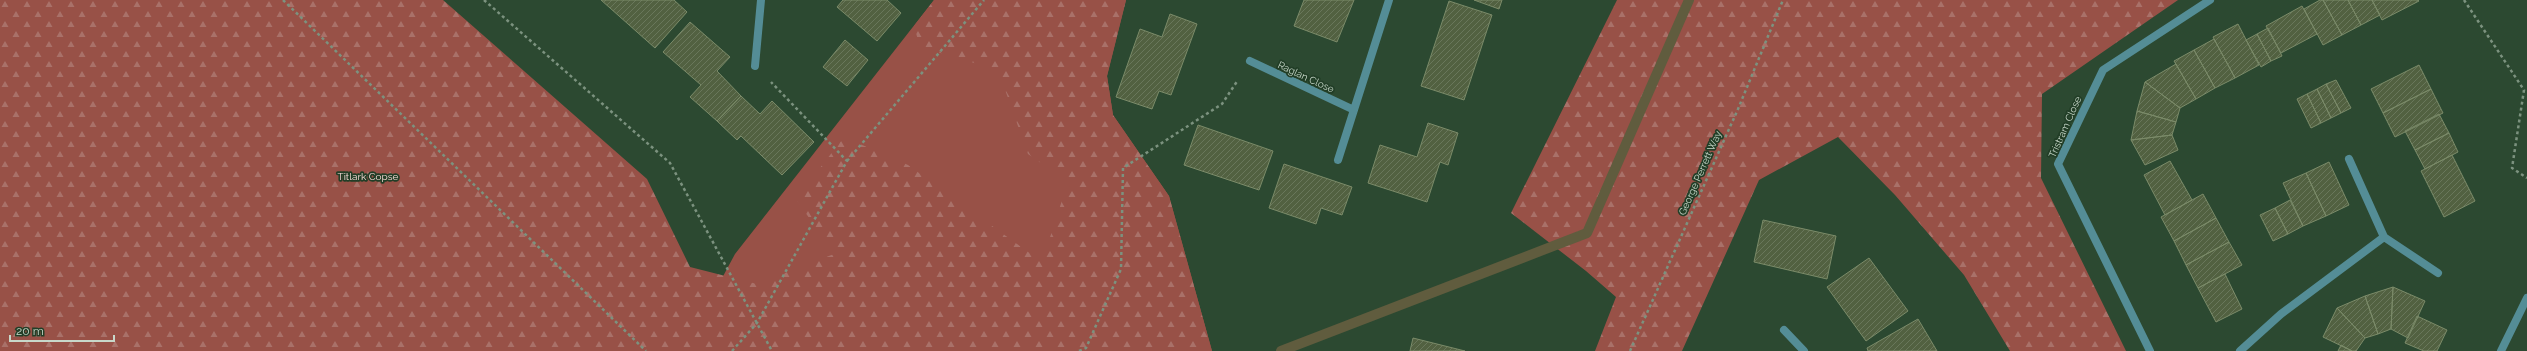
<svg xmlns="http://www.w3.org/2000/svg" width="2527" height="351" font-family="Raleway,sans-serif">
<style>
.green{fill:#985147}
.forest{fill:url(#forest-firs)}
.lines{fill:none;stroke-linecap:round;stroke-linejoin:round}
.stream{stroke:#605c3e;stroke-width:10}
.building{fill:url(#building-hatch);stroke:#7b8b69}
.path{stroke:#7c927f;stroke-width:2.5;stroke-dasharray:3 3;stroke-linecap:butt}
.service{stroke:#548d96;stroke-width:8}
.minor{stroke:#548d96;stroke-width:8}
.tertiary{stroke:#548d96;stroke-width:8}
.labels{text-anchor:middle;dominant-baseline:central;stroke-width:3.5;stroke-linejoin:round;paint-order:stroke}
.street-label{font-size:10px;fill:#c8d8ca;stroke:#223e27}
.park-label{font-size:10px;fill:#faddd8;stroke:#223e27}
</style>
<defs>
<pattern id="forest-firs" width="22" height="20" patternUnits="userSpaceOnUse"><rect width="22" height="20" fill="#985147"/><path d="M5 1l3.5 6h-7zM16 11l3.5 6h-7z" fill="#a97169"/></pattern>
<pattern id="building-hatch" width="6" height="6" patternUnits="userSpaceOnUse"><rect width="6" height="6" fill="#526141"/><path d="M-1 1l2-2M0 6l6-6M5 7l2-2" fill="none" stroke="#69775b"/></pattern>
</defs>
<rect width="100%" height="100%" fill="#2c4931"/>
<path class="green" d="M 934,0 L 1126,0 L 1107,76 L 1113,115 L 1169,196 L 1212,351 L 714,293 L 735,254 Z"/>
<path class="forest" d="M 0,0 L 443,0 L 647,179 L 690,267 L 757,284 L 834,254 L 796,199 L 844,137 L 908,165 L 1042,262 L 1068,182 L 1028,154 L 998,70 L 920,47 L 914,26 L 934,0 L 1126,0 L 1107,76 L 1113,115 L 1169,196 L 1212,351 L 0,351 Z
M 1617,0 L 2178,0 L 2042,94 L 2041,178 L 2126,351 L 2010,351 L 1964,275 L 1895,195 L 1838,137 L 1759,180 L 1682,351 L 1595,351 L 1616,297 L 1586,271 L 1511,213 Z"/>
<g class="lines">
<path class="stream" d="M 1281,351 L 1587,233 L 1689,0"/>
</g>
<path class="building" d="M 601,0 L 674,0 L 687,12 L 655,48 Z
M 843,0 L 887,0 L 901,13 L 877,41 L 837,7 Z
M 1304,0 L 1354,0 L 1337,42 L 1294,26 Z
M 1474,0 L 1502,0 L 1499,9 Z
M 2320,0 L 2323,0 L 2342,35 L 2323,45 L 2304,9 Z
M 2323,0 L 2348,0 L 2361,25 L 2342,35 Z
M 2348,0 L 2372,0 L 2380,15 L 2361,25 Z
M 2372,0 L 2418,0 L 2419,1 L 2382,20 Z
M 1449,1 L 1492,15 L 1464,100 L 1421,86 Z
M 2302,6 L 2317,34 L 2281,53 L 2266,26 Z
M 1170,14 L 1197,24 L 1171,95 L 1159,91 L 1152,109 L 1116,97 L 1140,29 L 1162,37 Z
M 690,22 L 730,57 L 717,71 L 741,96 L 717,121 L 690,97 L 701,85 L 663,52 Z
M 2238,24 L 2259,65 L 2235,78 L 2213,37 Z
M 2268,28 L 2282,56 L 2271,61 L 2257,34 Z
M 2257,34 L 2271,61 L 2261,67 L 2246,40 Z
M 2214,39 L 2235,78 L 2215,88 L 2194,50 Z
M 845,40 L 868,60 L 847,86 L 823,67 Z
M 2194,50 L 2215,88 L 2196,99 L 2174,61 Z
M 2176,64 L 2196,99 L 2180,108 L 2145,82 Z
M 2419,65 L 2431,89 L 2383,113 L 2371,89 Z
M 2336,80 L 2351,108 L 2341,113 L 2326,84 Z
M 2145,82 L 2180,108 L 2176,122 L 2137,111 Z
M 2326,84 L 2341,113 L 2331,118 L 2317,89 Z
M 2317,89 L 2331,118 L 2321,123 L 2307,94 Z
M 2431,89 L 2443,113 L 2395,137 L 2383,113 Z
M 2307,94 L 2321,123 L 2311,128 L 2297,99 Z
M 741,96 L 760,114 L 772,101 L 814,142 L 782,175 L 741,136 L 737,140 L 717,121 Z
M 2137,111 L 2176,122 L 2172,135 L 2131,140 Z
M 2439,114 L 2449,133 L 2415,150 L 2405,131 Z
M 1428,123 L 1458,133 L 1448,165 L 1440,162 L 1427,202 L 1368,183 L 1380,145 L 1417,157 Z
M 1198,125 L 1273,151 L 1259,190 L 1184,165 Z
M 2449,133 L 2458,152 L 2425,169 L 2415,150 Z
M 2172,135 L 2178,150 L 2145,165 L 2131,140 Z
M 2452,155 L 2475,201 L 2444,217 L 2421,171 Z
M 2170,161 L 2192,200 L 2165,215 L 2144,175 Z
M 2329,162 L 2349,205 L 2326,216 L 2306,173 Z
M 1284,164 L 1352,187 L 1342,215 L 1321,208 L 1316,224 L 1269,208 Z
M 2306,173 L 2326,216 L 2303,226 L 2283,183 Z
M 2203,194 L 2216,218 L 2174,241 L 2161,217 Z
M 2290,200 L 2303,226 L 2288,234 L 2275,208 Z
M 2275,208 L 2288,234 L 2273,241 L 2260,215 Z
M 2216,218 L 2229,242 L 2186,265 L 2174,241 Z
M 1763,220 L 1836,236 L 1827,279 L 1754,262 Z
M 2229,242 L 2242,265 L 2198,288 L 2186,265 Z
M 1869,258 L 1908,311 L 1866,341 L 1827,287 Z
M 2225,274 L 2242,309 L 2216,322 L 2198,288 Z
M 2393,287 L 2425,301 L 2408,338 L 2391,329 Z
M 2393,287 L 2391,329 L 2378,334 L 2365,296 Z
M 2365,296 L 2378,334 L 2365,338 L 2337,308 Z
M 2337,308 L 2365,338 L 2356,351 L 2352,351 L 2323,337 Z
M 2417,316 L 2447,330 L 2437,351 L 2424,351 L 2405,343 Z
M 1918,319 L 1937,351 L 1868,351 L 1867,348 Z
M 1413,338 L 1465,351 L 1410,351 Z
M 2341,345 L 2352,351 L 2338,351 Z"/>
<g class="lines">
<path class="path" d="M 283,0 L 646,351
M 484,0 L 670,163 L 772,351
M 2464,0 L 2524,90 L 2512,168 L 2527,178
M 847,161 L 984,0
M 732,351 L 757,323 L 847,161 L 771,82
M 1079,351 L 1086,348 L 1121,269 L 1123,168 L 1222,104 L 1238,80
M 1630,351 L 1738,109 L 1783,0"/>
<path class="service" d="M 1784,330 L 1804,351"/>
<path class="minor" d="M 1250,61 L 1354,110
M 755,66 L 761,0
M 1338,160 L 1389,0
M 2384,237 L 2438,273
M 2150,351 L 2058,164 L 2103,70 L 2210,0
M 2240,351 L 2281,314 L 2384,237 L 2349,159"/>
<path class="tertiary" d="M 2501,351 L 2527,298"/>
</g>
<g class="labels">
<g class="street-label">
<text transform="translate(1306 77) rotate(25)">Raglan Close</text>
<text transform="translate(2065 127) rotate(-66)">Tristram Close</text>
<text transform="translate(1700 173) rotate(-66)">George Perrett Way</text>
</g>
<g class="park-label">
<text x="368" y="176">Titlark Copse</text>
</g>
</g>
<path d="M10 335v6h104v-6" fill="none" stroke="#c8d8ca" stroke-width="2"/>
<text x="16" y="335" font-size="12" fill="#c8d8ca" stroke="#223e27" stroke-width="3" paint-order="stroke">20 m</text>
</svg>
